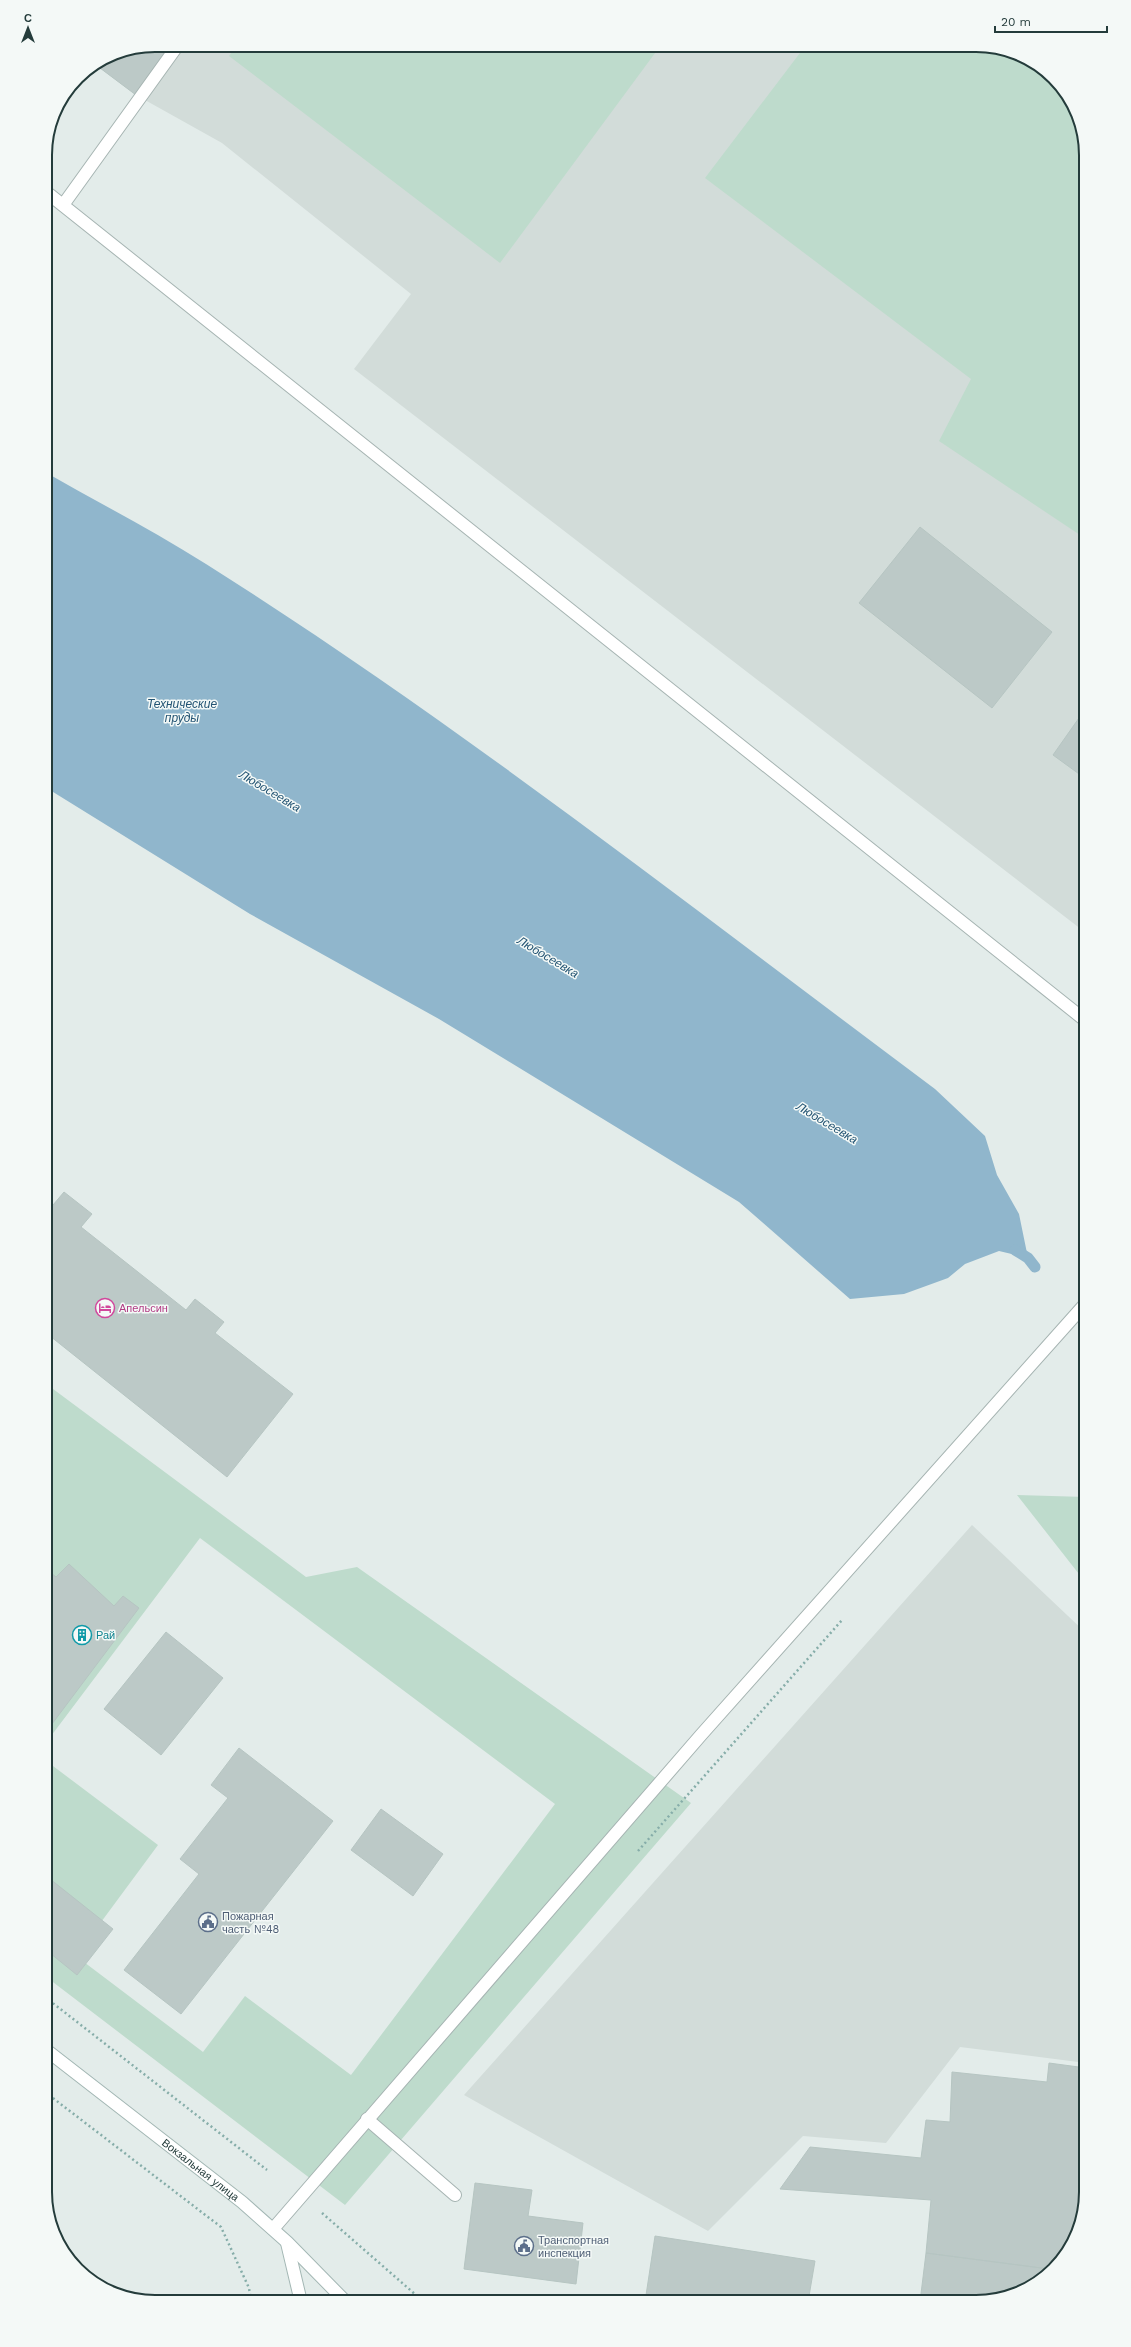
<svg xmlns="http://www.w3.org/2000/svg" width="1131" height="2347" font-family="'Work Sans',sans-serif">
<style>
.built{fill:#d2dcd9}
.green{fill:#bedbcc}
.water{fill:#90b6cc}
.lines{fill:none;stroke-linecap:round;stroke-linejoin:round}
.stream{stroke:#90b6cc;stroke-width:11}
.building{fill:#bcc9c7;stroke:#b6c5c2}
.lane-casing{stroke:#a6b4b2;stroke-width:14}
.street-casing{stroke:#a6b4b2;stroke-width:14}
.secondary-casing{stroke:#a3b7b4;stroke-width:14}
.path{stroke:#86ada9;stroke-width:2.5;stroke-dasharray:2 3;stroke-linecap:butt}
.lane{stroke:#fff;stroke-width:12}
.street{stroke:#fff;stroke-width:12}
.secondary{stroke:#fff;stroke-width:12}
.labels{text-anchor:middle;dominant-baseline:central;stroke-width:3;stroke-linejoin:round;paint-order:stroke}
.hotel-label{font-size:11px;fill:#b23c85;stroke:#f4f9f7;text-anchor:start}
.culture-label{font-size:11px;fill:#0d838f;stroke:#f4f9f7;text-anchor:start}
.service-label{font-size:11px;fill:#4e5e75;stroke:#f4f9f7;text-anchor:start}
.street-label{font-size:11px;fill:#243c3b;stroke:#f4f9f7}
.water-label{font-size:12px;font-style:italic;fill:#235473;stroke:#f4f9f7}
.rim{fill:none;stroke:#243c3b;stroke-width:2}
</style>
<rect width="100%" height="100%" fill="#e3ecea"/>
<path class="built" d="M 155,45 L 984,45 L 1043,68 L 1078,113 L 1086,155 L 1086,933 L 354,369 L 411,294 L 222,143 L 136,95 L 96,65 L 113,53 Z
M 972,1525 L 1086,1633 L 1086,2063 L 960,2047 L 886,2143 L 803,2136 L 708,2231 L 464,2095 Z"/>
<path class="green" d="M 237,45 L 661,45 L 500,263 L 229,56 Z
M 806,45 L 984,45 L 1043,68 L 1078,113 L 1086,155 L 1086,539 L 939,441 L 971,379 L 705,178 Z
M 45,1383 L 306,1577 L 357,1567 L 691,1803 L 345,2205 L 45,1976 L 45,1760 L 158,1845 L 76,1956 L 203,2052 L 245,1996 L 351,2075 L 555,1804 L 200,1538 L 45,1744 Z
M 1017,1495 L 1086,1497 L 1086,1583 Z"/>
<path class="water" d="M 45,472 C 99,503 154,531 206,564 C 459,724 695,910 935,1089 L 985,1136 L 997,1175 L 1019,1214 L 1028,1258 L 999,1251 L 965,1264 L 948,1278 L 904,1294 L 850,1299 L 739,1202 L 439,1019 L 250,914 L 45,787 Z"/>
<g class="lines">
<path class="stream" d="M 1015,1250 L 1028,1258 L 1035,1267"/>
</g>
<path class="building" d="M 155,45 L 173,45 L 136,95 L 96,65 L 113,53 Z
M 920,527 L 1052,632 L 992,708 L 859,603 Z
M 1086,708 L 1086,779 L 1053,755 Z
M 64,1192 L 92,1214 L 81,1227 L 186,1310 L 195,1299 L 224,1322 L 215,1333 L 293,1394 L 227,1477 L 45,1332 L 45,1198 L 53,1205 Z
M 69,1564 L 114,1606 L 123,1596 L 139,1608 L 49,1728 L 45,1725 L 45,1568 L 56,1577 Z
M 166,1632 L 223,1678 L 161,1755 L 104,1709 Z
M 239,1748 L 333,1821 L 181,2014 L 124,1970 L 199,1874 L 180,1859 L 228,1798 L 211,1785 Z
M 381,1809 L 443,1854 L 413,1896 L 351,1850 Z
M 45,1875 L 113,1929 L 77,1975 L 45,1949 Z
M 1049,2063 L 1086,2068 L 1086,2193 L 1067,2253 L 1049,2269 L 926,2253 L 931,2200 L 780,2189 L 810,2147 L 921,2158 L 926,2120 L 950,2122 L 952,2072 L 1047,2082 Z
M 475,2183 L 532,2190 L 528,2216 L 583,2223 L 576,2284 L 464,2269 Z
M 655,2236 L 815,2261 L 808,2302 L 645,2302 Z
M 926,2253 L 1049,2269 L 1018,2294 L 976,2302 L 920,2302 Z"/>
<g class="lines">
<g class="lane-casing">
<path id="lane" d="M 45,191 L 1086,1021
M 63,205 L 178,45
M 367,2119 L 455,2195"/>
</g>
<g class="street-casing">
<path id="street" d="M 273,2229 L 701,1735 L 1086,1303"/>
</g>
<g class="secondary-casing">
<g id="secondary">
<path id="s1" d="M 45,2049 L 242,2202 L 287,2242 L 346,2302"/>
<path d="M 287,2243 L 301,2302"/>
</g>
</g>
<path class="path" d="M 638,1851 L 843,1619
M 45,1997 L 267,2170
M 45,2092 L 221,2227 L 249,2288 L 251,2302
M 322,2213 L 424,2302
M 82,2269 L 104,2287"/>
<use href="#lane" class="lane"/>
<use href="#street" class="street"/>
<use href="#secondary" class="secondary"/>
</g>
<defs>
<g id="hotel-ring" transform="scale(1)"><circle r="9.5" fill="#f4f9f7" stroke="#d1479c" stroke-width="1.5"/><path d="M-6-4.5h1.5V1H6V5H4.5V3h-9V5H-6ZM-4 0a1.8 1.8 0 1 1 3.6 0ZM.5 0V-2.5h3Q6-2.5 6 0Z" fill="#d1479c"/></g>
<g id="building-ring" transform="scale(1)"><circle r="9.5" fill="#f4f9f7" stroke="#0f9aa8" stroke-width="1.5"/><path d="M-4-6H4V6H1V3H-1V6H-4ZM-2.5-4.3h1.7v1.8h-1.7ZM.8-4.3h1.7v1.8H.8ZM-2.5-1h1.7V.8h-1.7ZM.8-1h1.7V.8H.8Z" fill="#0f9aa8"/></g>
<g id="civic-ring" transform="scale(1)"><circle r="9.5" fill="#f4f9f7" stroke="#5c6f8a" stroke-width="1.5"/><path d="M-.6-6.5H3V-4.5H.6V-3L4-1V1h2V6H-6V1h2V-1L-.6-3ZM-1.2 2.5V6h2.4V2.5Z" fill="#5c6f8a"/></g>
</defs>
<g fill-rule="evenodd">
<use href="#hotel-ring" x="105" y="1308"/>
<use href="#building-ring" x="82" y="1635"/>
<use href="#civic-ring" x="208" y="1922"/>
<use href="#civic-ring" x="524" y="2246"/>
</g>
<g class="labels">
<g class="hotel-label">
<text x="119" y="1308">Апельсин</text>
</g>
<g class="culture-label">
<text x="96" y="1635">Рай</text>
</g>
<g class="service-label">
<text x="222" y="1916">Пожарная<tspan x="222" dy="13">часть №48</tspan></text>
<text x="538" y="2240">Транспортная<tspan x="538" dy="13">инспекция</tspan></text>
</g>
<g class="street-label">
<text stroke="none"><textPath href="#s1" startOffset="197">Вокзальная улица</textPath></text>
</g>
<g class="water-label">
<text x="182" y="704">Технические<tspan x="182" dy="14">пруды</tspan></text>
<text transform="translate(270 791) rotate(31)">Любосеевка</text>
<text transform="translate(548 957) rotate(31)">Любосеевка</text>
<text transform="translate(827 1123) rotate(31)">Любосеевка</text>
</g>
</g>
<path d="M0 0H1131V2347H0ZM155 52H976A103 103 0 0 1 1079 155V2192A103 103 0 0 1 976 2295H155A103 103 0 0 1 52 2192V155A103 103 0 0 1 155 52Z" fill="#f4f9f7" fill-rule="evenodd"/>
<path class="rim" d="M155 52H976A103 103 0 0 1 1079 155V2192A103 103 0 0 1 976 2295H155A103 103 0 0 1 52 2192V155A103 103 0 0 1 155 52Z"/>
<g transform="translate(28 28)" stroke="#f4f9f7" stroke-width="3" paint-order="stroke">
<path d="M0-3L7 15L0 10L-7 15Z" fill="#243c3b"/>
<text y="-6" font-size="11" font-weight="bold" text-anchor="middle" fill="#243c3b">С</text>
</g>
<path d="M995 26v6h112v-6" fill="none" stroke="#243c3b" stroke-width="2"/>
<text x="1001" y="26" font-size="12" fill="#243c3b" stroke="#f4f9f7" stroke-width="3" paint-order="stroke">20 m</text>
</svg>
